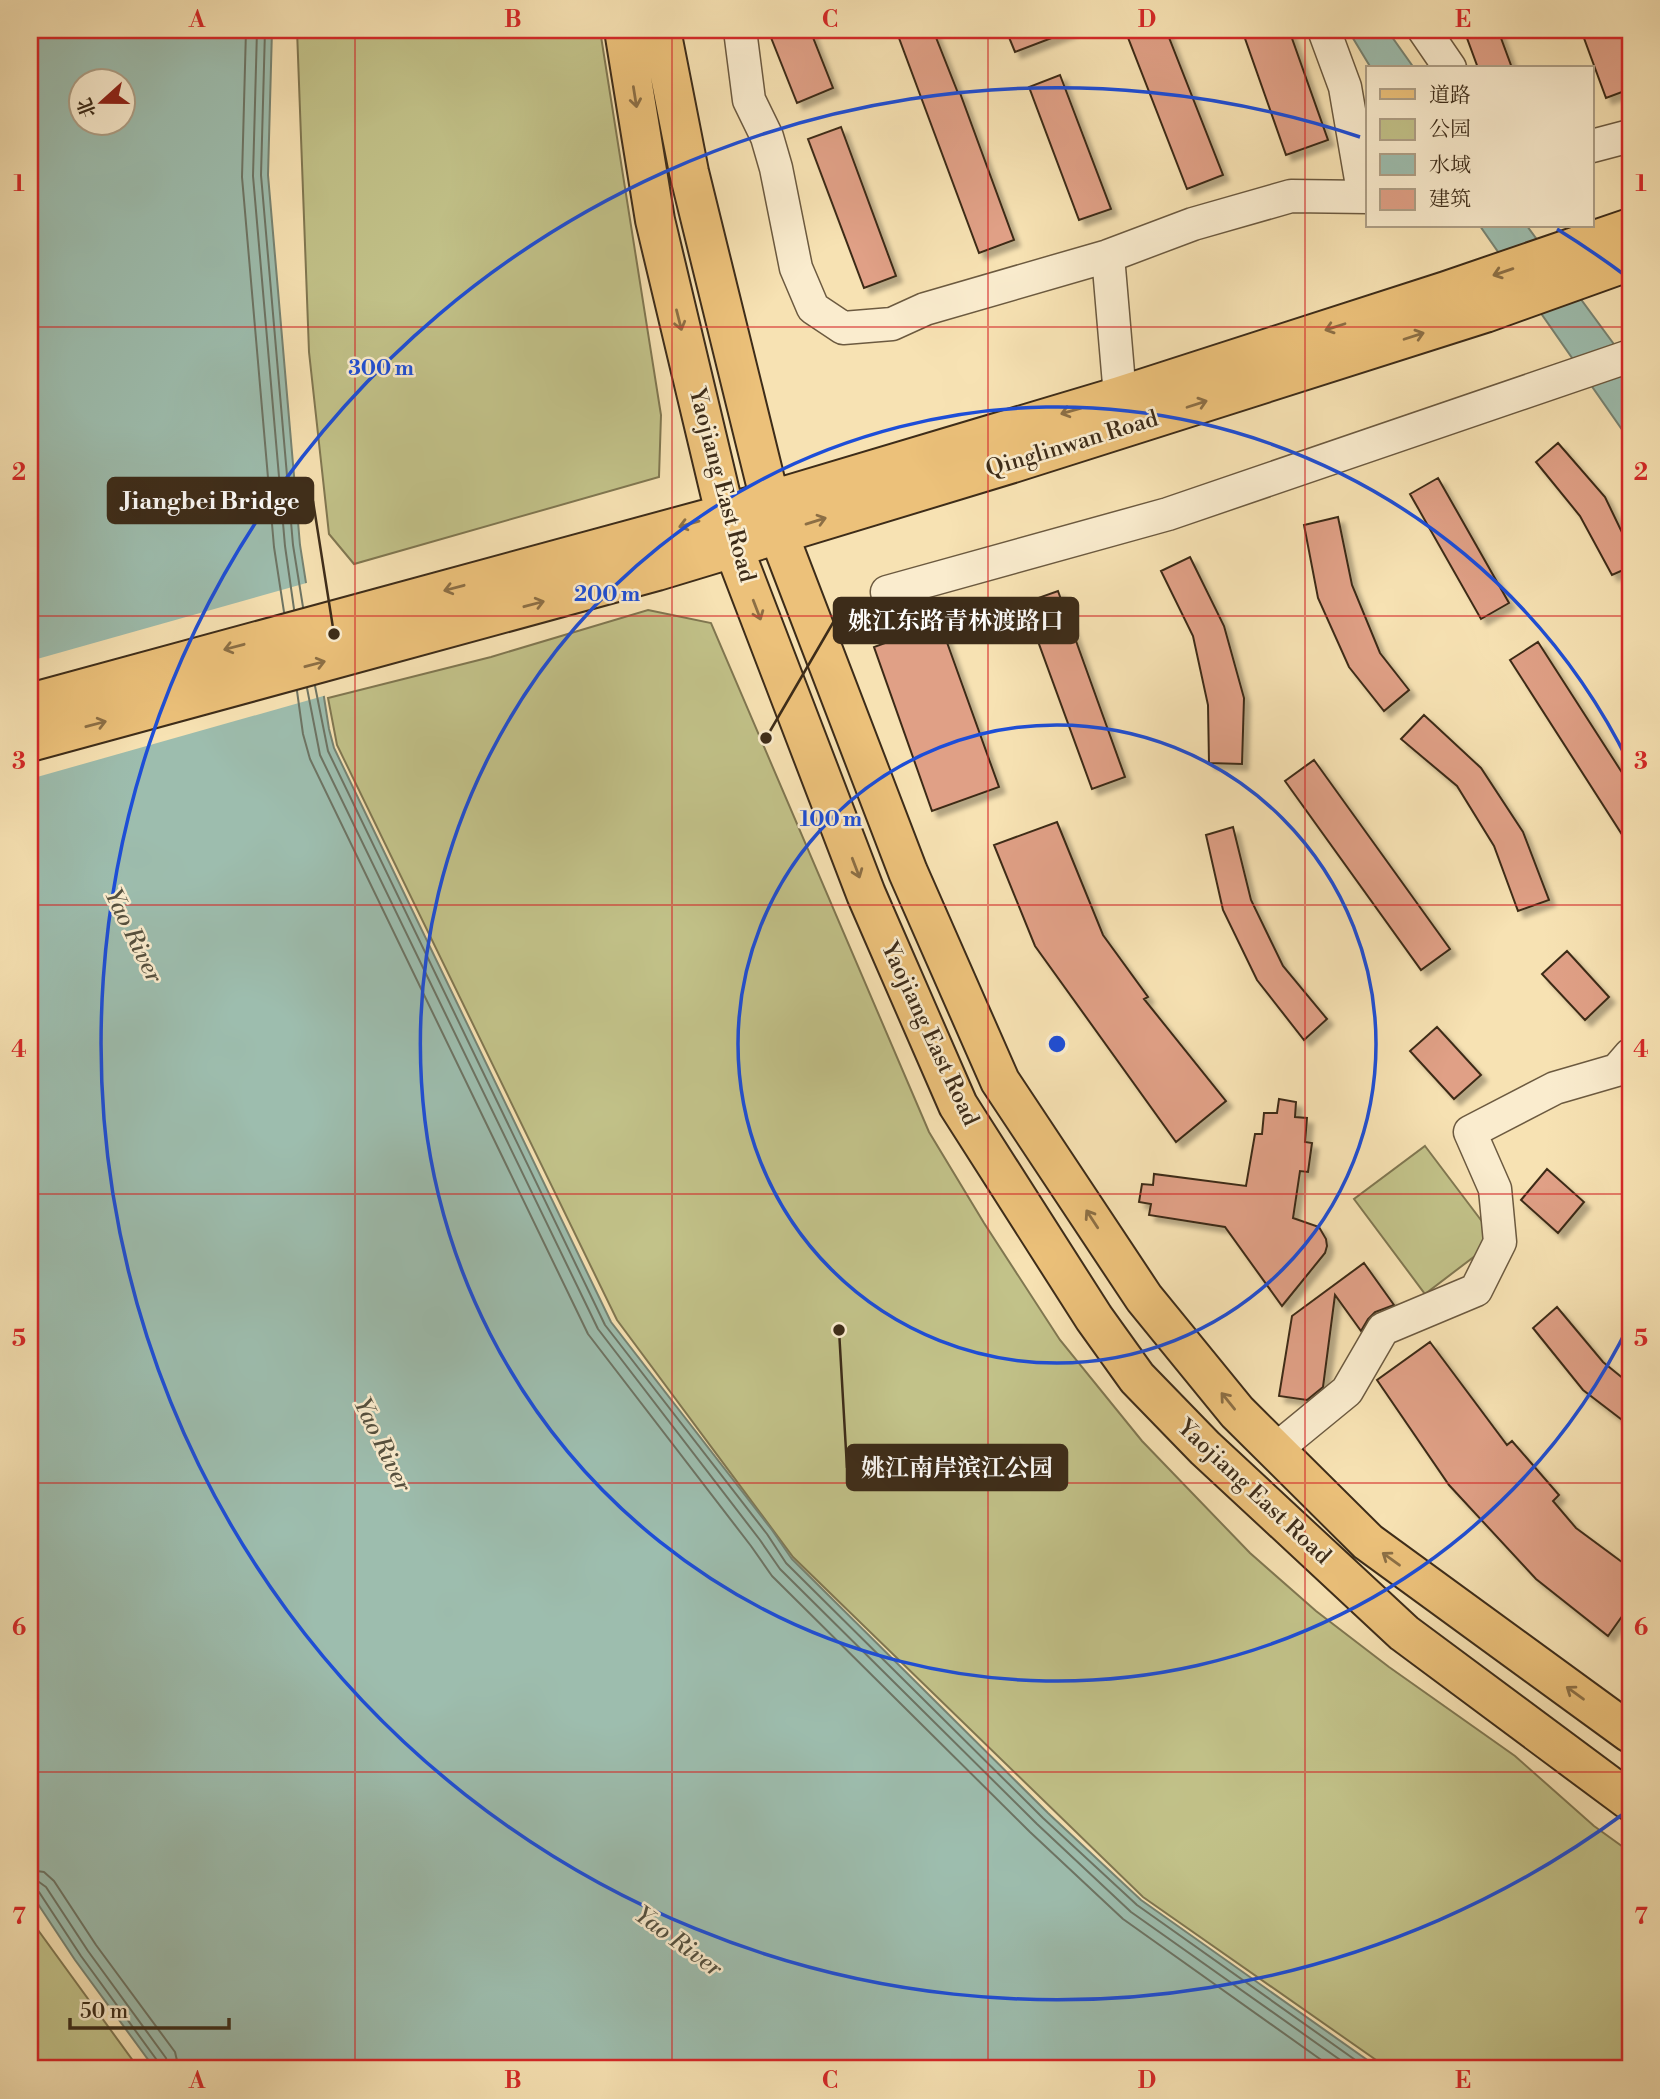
<svg xmlns="http://www.w3.org/2000/svg" width="1660" height="2099" font-family="'Libre Bodoni','Noto Serif SC',serif">
<style>
.green{fill:#c2c289;stroke:#807751;stroke-width:2}
.water{fill:#9dbdae;stroke:#778372;stroke-width:2;fill-rule:evenodd}
.pier{fill:#f7e2b3}
.lines{fill:none;stroke-linecap:round;stroke-linejoin:round}
.shore{stroke:#6d7464;stroke-width:2}
.building{fill:#e0a086;stroke:#3d2c19;stroke-width:2;filter:url(#shadow)}
.minor-casing{stroke:#6c5a40;stroke-width:35}
.major-casing{stroke:#3d2c19;stroke-width:42}
.minor{stroke:#faecce;stroke-width:32}
.major{stroke:#ecc17a;stroke-width:38}
.oneway{stroke:#8c6f45}
.grid{fill:none;stroke:#d62828;stroke-width:2;stroke-opacity:0.55}
.ring{fill:none;stroke:#1d4ed8;stroke-width:3.5}
.labels{text-anchor:middle;dominant-baseline:central;stroke-width:5;stroke-linejoin:round;paint-order:stroke}
.street-label{font-size:23px;fill:#3d2c19;stroke:#faecce}
.water-label{font-size:24px;font-style:italic;fill:#55503e;stroke:#faecce}
.centre{fill:#1d4ed8;stroke:#faecce;stroke-width:3.5}
.ring-label{font-size:21px;text-anchor:middle;font-weight:bold;fill:#1d4ed8;stroke:#faecce;stroke-width:5;stroke-linejoin:round;paint-order:stroke}
.leader{fill:none;stroke:#3d2c19;stroke-width:2.5}
.callout-dot{fill:#3d2c19;stroke:#faecce;stroke-width:2.5}
.callout{fill:#3d2c19;stroke:#3d2c19;stroke-width:2.5}
.callout-label{font-size:24px;text-anchor:middle;font-weight:bold;fill:#fff}
.neatline{fill:none;stroke:#d62828;stroke-width:2.5}
.grid-label{font-size:23px;text-anchor:middle;font-weight:bold;fill:#d62828}
</style>
<defs>
<filter id="shadow"><feDropShadow dx="6" dy="6" stdDeviation="2" flood-color="#0004"/></filter>
</defs>
<rect width="100%" height="100%" fill="#f7e2b3"/>
<filter id="stains"><feTurbulence type="fractalNoise" baseFrequency=".00286" numOctaves="4"/><feColorMatrix values="0 0 0 0 .2 0 0 0 0 .09 0 0 0 0 .02 0 0 0 .5 -.17"/></filter>
<radialGradient id="worn" r=".72"><stop offset=".6" stop-color="#630" stop-opacity="0"/><stop offset="1" stop-color="#630" stop-opacity=".3"/></radialGradient>
<path class="green" d="M 297,30 L 600,30 L 661,415 L 659,477 L 354,564 L 329,534 L 309,352 Z
M 648,610 L 711,623 L 929,1132 L 984,1223 L 1060,1340 L 1142,1441 L 1250,1553 L 1316,1611 L 1389,1667 L 1515,1756 L 1594,1826 L 1630,1852 L 1630,2069 L 1389,2069 L 1143,1897 L 793,1557 L 617,1320 L 337,745 L 328,698 L 491,657 Z
M 1425,1146 L 1496,1240 L 1425,1294 L 1354,1199 Z
M 30,1919 L 139,2069 L 30,2069 Z"/>
<path class="water" d="M 30,30 L 272,30 L 268,175 L 300,545 L 329,729 L 334,748 L 611,1322 L 772,1530 L 792,1559 L 1048,1813 L 1141,1900 L 1380,2069 L 155,2069 L 75,1960 L 30,1892 ZM 80,80 L 122,80 L 122,122 L 80,122 Z
M 1348,30 L 1387,30 L 1414,68 L 1371,68 Z
M 1480,226 L 1527,226 L 1630,366 L 1630,441 Z"/>
<path class="pier" d="M 310,582 L 327,695 L 30,779 L 30,661 Z"/>
<g class="lines">
<path class="shore" d="M 246,30 L 242,177 L 274,547 L 284,612
M 257,30 L 253,176 L 285,546 L 294,609
M 265,30 L 261,175 L 293,545 L 303,607
M 315,686 L 328,751 L 605,1325 L 767,1534 L 786,1563 L 1043,1818 L 1137,1905 L 1368,2069
M 307,688 L 320,755 L 598,1329 L 760,1540 L 780,1569 L 1037,1824 L 1131,1912 L 1353,2069
M 297,691 L 303,734 L 310,759 L 588,1334 L 751,1546 L 772,1576 L 1030,1832 L 1123,1919 L 1334,2069
M 30,1870 L 44,1872 L 54,1881 L 96,1945 L 175,2052 L 179,2069
M 30,1880 L 39,1882 L 46,1887 L 88,1951 L 166,2058 L 169,2069
M 30,1889 L 39,1892 L 81,1956 L 159,2063 L 160,2069"/>
</g>
<path class="building" d="M 768,30 L 810,30 L 833,88 L 797,103 Z
M 896,30 L 933,30 L 958,93 L 960,93 L 1014,240 L 979,253 Z
M 1006,30 L 1070,30 L 1070,31 L 1015,52 Z
M 1140,30 L 1166,30 L 1223,175 L 1187,189 L 1127,35 Z
M 1242,30 L 1289,30 L 1328,140 L 1286,155 Z
M 1464,30 L 1498,30 L 1512,68 L 1478,68 Z
M 1581,30 L 1620,30 L 1630,56 L 1630,89 L 1606,98 Z
M 1060,75 L 1111,209 L 1079,220 L 1029,87 Z
M 841,127 L 896,276 L 864,288 L 808,139 Z
M 1558,443 L 1605,497 L 1630,549 L 1630,567 L 1612,575 L 1580,516 L 1536,462 Z
M 1438,478 L 1509,603 L 1481,619 L 1410,494 Z
M 1338,517 L 1352,585 L 1380,653 L 1409,690 L 1384,711 L 1349,667 L 1318,598 L 1304,525 Z
M 1190,557 L 1224,626 L 1244,698 L 1242,764 L 1209,763 L 1208,705 L 1193,636 L 1161,571 Z
M 1058,591 L 1125,777 L 1092,789 L 1024,603 Z
M 940,623 L 999,787 L 932,811 L 874,647 Z
M 1538,642 L 1630,785 L 1630,847 L 1510,660 Z
M 1424,715 L 1481,768 L 1523,832 L 1549,900 L 1518,911 L 1494,846 L 1457,786 L 1401,739 Z
M 1314,760 L 1450,949 L 1421,970 L 1285,781 Z
M 1057,822 L 1103,935 L 1148,997 L 1144,999 L 1226,1101 L 1176,1142 L 1035,946 L 994,845 Z
M 1233,827 L 1251,900 L 1283,966 L 1327,1019 L 1304,1040 L 1257,980 L 1223,910 L 1206,835 Z
M 1567,951 L 1609,997 L 1585,1020 L 1542,974 Z
M 1437,1027 L 1481,1075 L 1454,1099 L 1410,1051 Z
M 1279,1099 L 1296,1102 L 1295,1117 L 1307,1118 L 1305,1142 L 1312,1143 L 1308,1172 L 1300,1171 L 1293,1218 L 1319,1227 L 1326,1239 L 1327,1246 L 1325,1253 L 1282,1306 L 1225,1227 L 1149,1215 L 1151,1204 L 1139,1202 L 1142,1184 L 1153,1185 L 1154,1174 L 1246,1186 L 1255,1134 L 1262,1134 L 1264,1113 L 1277,1113 Z
M 1547,1169 L 1584,1202 L 1558,1233 L 1521,1200 Z
M 1364,1263 L 1394,1305 L 1375,1312 L 1368,1319 L 1361,1331 L 1335,1295 L 1323,1387 L 1307,1400 L 1279,1396 L 1292,1316 Z
M 1557,1307 L 1603,1362 L 1630,1384 L 1630,1426 L 1583,1390 L 1533,1328 Z
M 1430,1342 L 1507,1445 L 1512,1441 L 1559,1495 L 1553,1501 L 1576,1528 L 1630,1568 L 1630,1605 L 1608,1636 L 1536,1579 L 1449,1485 L 1377,1380 Z"/>
<g class="lines">
<g class="minor-casing">
<path id="minor" d="M 740,30 L 749,100 L 767,137 L 776,168 L 796,268 L 813,308 L 843,328 L 892,324 L 925,309 L 1108,256 L 1193,224 L 1291,196 L 1368,197
M 1324,30 L 1345,87 L 1364,197
M 1424,30 L 1450,68
M 1592,146 L 1630,136
M 1108,256 L 1120,396
M 887,592 L 1168,514 L 1630,356
M 1275,1450 L 1347,1391 L 1383,1329 L 1476,1290 L 1500,1242 L 1495,1189 L 1470,1132 L 1555,1088 L 1617,1070 L 1630,1055"/>
</g>
<g class="major-casing">
<path id="major" d="M 624,30 L 655,220 L 733,547 L 866,894 L 958,1105 L 1094,1318 L 1137,1378 L 1205,1448 L 1404,1633 L 1630,1801
M 661,30 L 689,172 L 778,533 L 908,872 L 1000,1081 L 1144,1298 L 1237,1412 L 1368,1542 L 1630,1733
M 30,703 L 725,514 L 1120,396 L 1446,291 L 1630,228
M 30,742 L 657,571 L 1013,463 L 1485,313 L 1630,261"/>
</g>
<use href="#minor" class="minor"/>
<use href="#major" class="major"/>
</g>
<defs><path id="oneway-shaft" d="M-6 0H5M1.5-3L5.5 0L1.5 3" fill="none" stroke-width="1.6" stroke-linecap="round" stroke-linejoin="round" transform="scale(1.75)"/></defs>
<g class="oneway">
<use href="#oneway-shaft" transform="translate(635 97) rotate(81)"/>
<use href="#oneway-shaft" transform="translate(1503 272) rotate(161)"/>
<use href="#oneway-shaft" transform="translate(679 320) rotate(76)"/>
<use href="#oneway-shaft" transform="translate(1335 327) rotate(162)"/>
<use href="#oneway-shaft" transform="translate(1414 336) rotate(-18)"/>
<use href="#oneway-shaft" transform="translate(1197 404) rotate(-18)"/>
<use href="#oneway-shaft" transform="translate(1071 411) rotate(164)"/>
<use href="#oneway-shaft" transform="translate(816 521) rotate(-17)"/>
<use href="#oneway-shaft" transform="translate(689 524) rotate(164)"/>
<use href="#oneway-shaft" transform="translate(454 588) rotate(165)"/>
<use href="#oneway-shaft" transform="translate(534 604) rotate(-15)"/>
<use href="#oneway-shaft" transform="translate(757 610) rotate(69)"/>
<use href="#oneway-shaft" transform="translate(234 647) rotate(165)"/>
<use href="#oneway-shaft" transform="translate(315 664) rotate(-15)"/>
<use href="#oneway-shaft" transform="translate(96 724) rotate(-15)"/>
<use href="#oneway-shaft" transform="translate(856 868) rotate(69)"/>
<use href="#oneway-shaft" transform="translate(1092 1219) rotate(-123)"/>
<use href="#oneway-shaft" transform="translate(1228 1401) rotate(-129)"/>
<use href="#oneway-shaft" transform="translate(1391 1559) rotate(-144)"/>
<use href="#oneway-shaft" transform="translate(1575 1693) rotate(-144)"/>
</g>
<path class="grid" d="M 355,30 L 355,2069M 672,30 L 672,2069M 988,30 L 988,2069M 1305,30 L 1305,2069M 30,327 L 1630,327M 30,616 L 1630,616M 30,905 L 1630,905M 30,1194 L 1630,1194M 30,1483 L 1630,1483M 30,1772 L 1630,1772"/>
<g class="ring">
<circle cx="1057" cy="1044" r="319"/>
<path d="M1630 1323A637 637 0 1 1 1630 765"/>
<path d="M1626 1812A956 956 0 1 1 1360 137M1557 229A956 956 0 0 1 1626 276"/>
</g>
<g class="labels">
<g class="street-label">
<text transform="translate(1072 444) rotate(-17)">Qinglinwan Road</text>
<text transform="translate(722 485) rotate(75)">Yaojiang East Road</text>
<text transform="translate(930 1034) rotate(65)">Yaojiang East Road</text>
<text transform="translate(1254 1492) rotate(43)">Yaojiang East Road</text>
</g>
<g class="water-label">
<text transform="translate(133 936) rotate(64)">Yao River</text>
<text transform="translate(382 1445) rotate(64)">Yao River</text>
<text transform="translate(678 1942) rotate(36)">Yao River</text>
</g>
</g>
<circle cx="1057" cy="1044" r="10" class="centre"/>
<g class="ring-label">
<text x="381" y="375">300 m</text>
<text x="607" y="601">200 m</text>
<text x="831" y="826">100 m</text>
</g>
<path class="leader" d="M334 634L313 501M766 738L834 621M839 1330L847 1468"/>
<g class="callout-dot">
<circle cx="334" cy="634" r="7"/>
<circle cx="766" cy="738" r="7"/>
<circle cx="839" cy="1330" r="7"/>
</g>
<g class="callout">
<rect x="108" y="478" width="205" height="45" rx="7"/>
<rect x="834" y="598" width="244" height="45" rx="7"/>
<rect x="847" y="1445" width="220" height="45" rx="7"/>
</g>
<g class="callout-label">
<text x="211" y="509">Jiangbei Bridge</text>
<text x="956" y="629">姚江东路青林渡路口</text>
<text x="957" y="1476">姚江南岸滨江公园</text>
</g>
<rect width="1660" height="2099" fill="none" stroke="#f7e2b3" stroke-width="77"/>
<rect x="1366" y="66" width="228" height="161" fill="#faecce" stroke="#ae9f86" stroke-width="2"/>
<rect x="1380" y="89" width="35" height="10" fill="#ecc17a" stroke="#ae9f86" stroke-width="2"/>
<text x="1429" y="102" font-size="21" fill="#3d2c19">道路</text>
<rect x="1380" y="119" width="35" height="21" fill="#c2c289" stroke="#ae9f86" stroke-width="2"/>
<text x="1429" y="136" font-size="21" fill="#3d2c19">公园</text>
<rect x="1380" y="154" width="35" height="21" fill="#9dbdae" stroke="#ae9f86" stroke-width="2"/>
<text x="1429" y="172" font-size="21" fill="#3d2c19">水域</text>
<rect x="1380" y="189" width="35" height="21" fill="#e0a086" stroke="#ae9f86" stroke-width="2"/>
<text x="1429" y="206" font-size="21" fill="#3d2c19">建筑</text>
<g transform="translate(102 102) rotate(249)"><circle r="33" fill="#faecce" stroke="#ae9f86" stroke-width="2"/>
<path d="M0-5L12 26L0 18L-12 26Z" fill="#8f2418"/>
<text y="-10" font-size="19" font-weight="bold" text-anchor="middle" fill="#3d2c19">北</text>
</g>
<path d="M70 2018v10h159v-10" fill="none" stroke="#3d2c19" stroke-width="3.5"/>
<text x="80" y="2018" font-size="21" fill="#3d2c19" stroke="#faecce" stroke-width="5" paint-order="stroke">50 m</text>
<rect x="38" y="38" width="1584" height="2022" class="neatline"/>
<g class="grid-label">
<text x="197" y="27">A</text>
<text x="513" y="27">B</text>
<text x="830" y="27">C</text>
<text x="1147" y="27">D</text>
<text x="1463" y="27">E</text>
<text x="19" y="191">1</text>
<text x="1641" y="191">1</text>
<text x="19" y="480">2</text>
<text x="1641" y="480">2</text>
<text x="19" y="769">3</text>
<text x="1641" y="769">3</text>
<text x="19" y="1057">4</text>
<text x="1641" y="1057">4</text>
<text x="19" y="1346">5</text>
<text x="1641" y="1346">5</text>
<text x="19" y="1635">6</text>
<text x="1641" y="1635">6</text>
<text x="19" y="1924">7</text>
<text x="1641" y="1924">7</text>
<text x="197" y="2088">A</text>
<text x="513" y="2088">B</text>
<text x="830" y="2088">C</text>
<text x="1147" y="2088">D</text>
<text x="1463" y="2088">E</text>
</g>
<rect width="100%" height="100%" filter="url(#stains)"/>
<rect width="100%" height="100%" fill="url(#worn)"/>
</svg>
